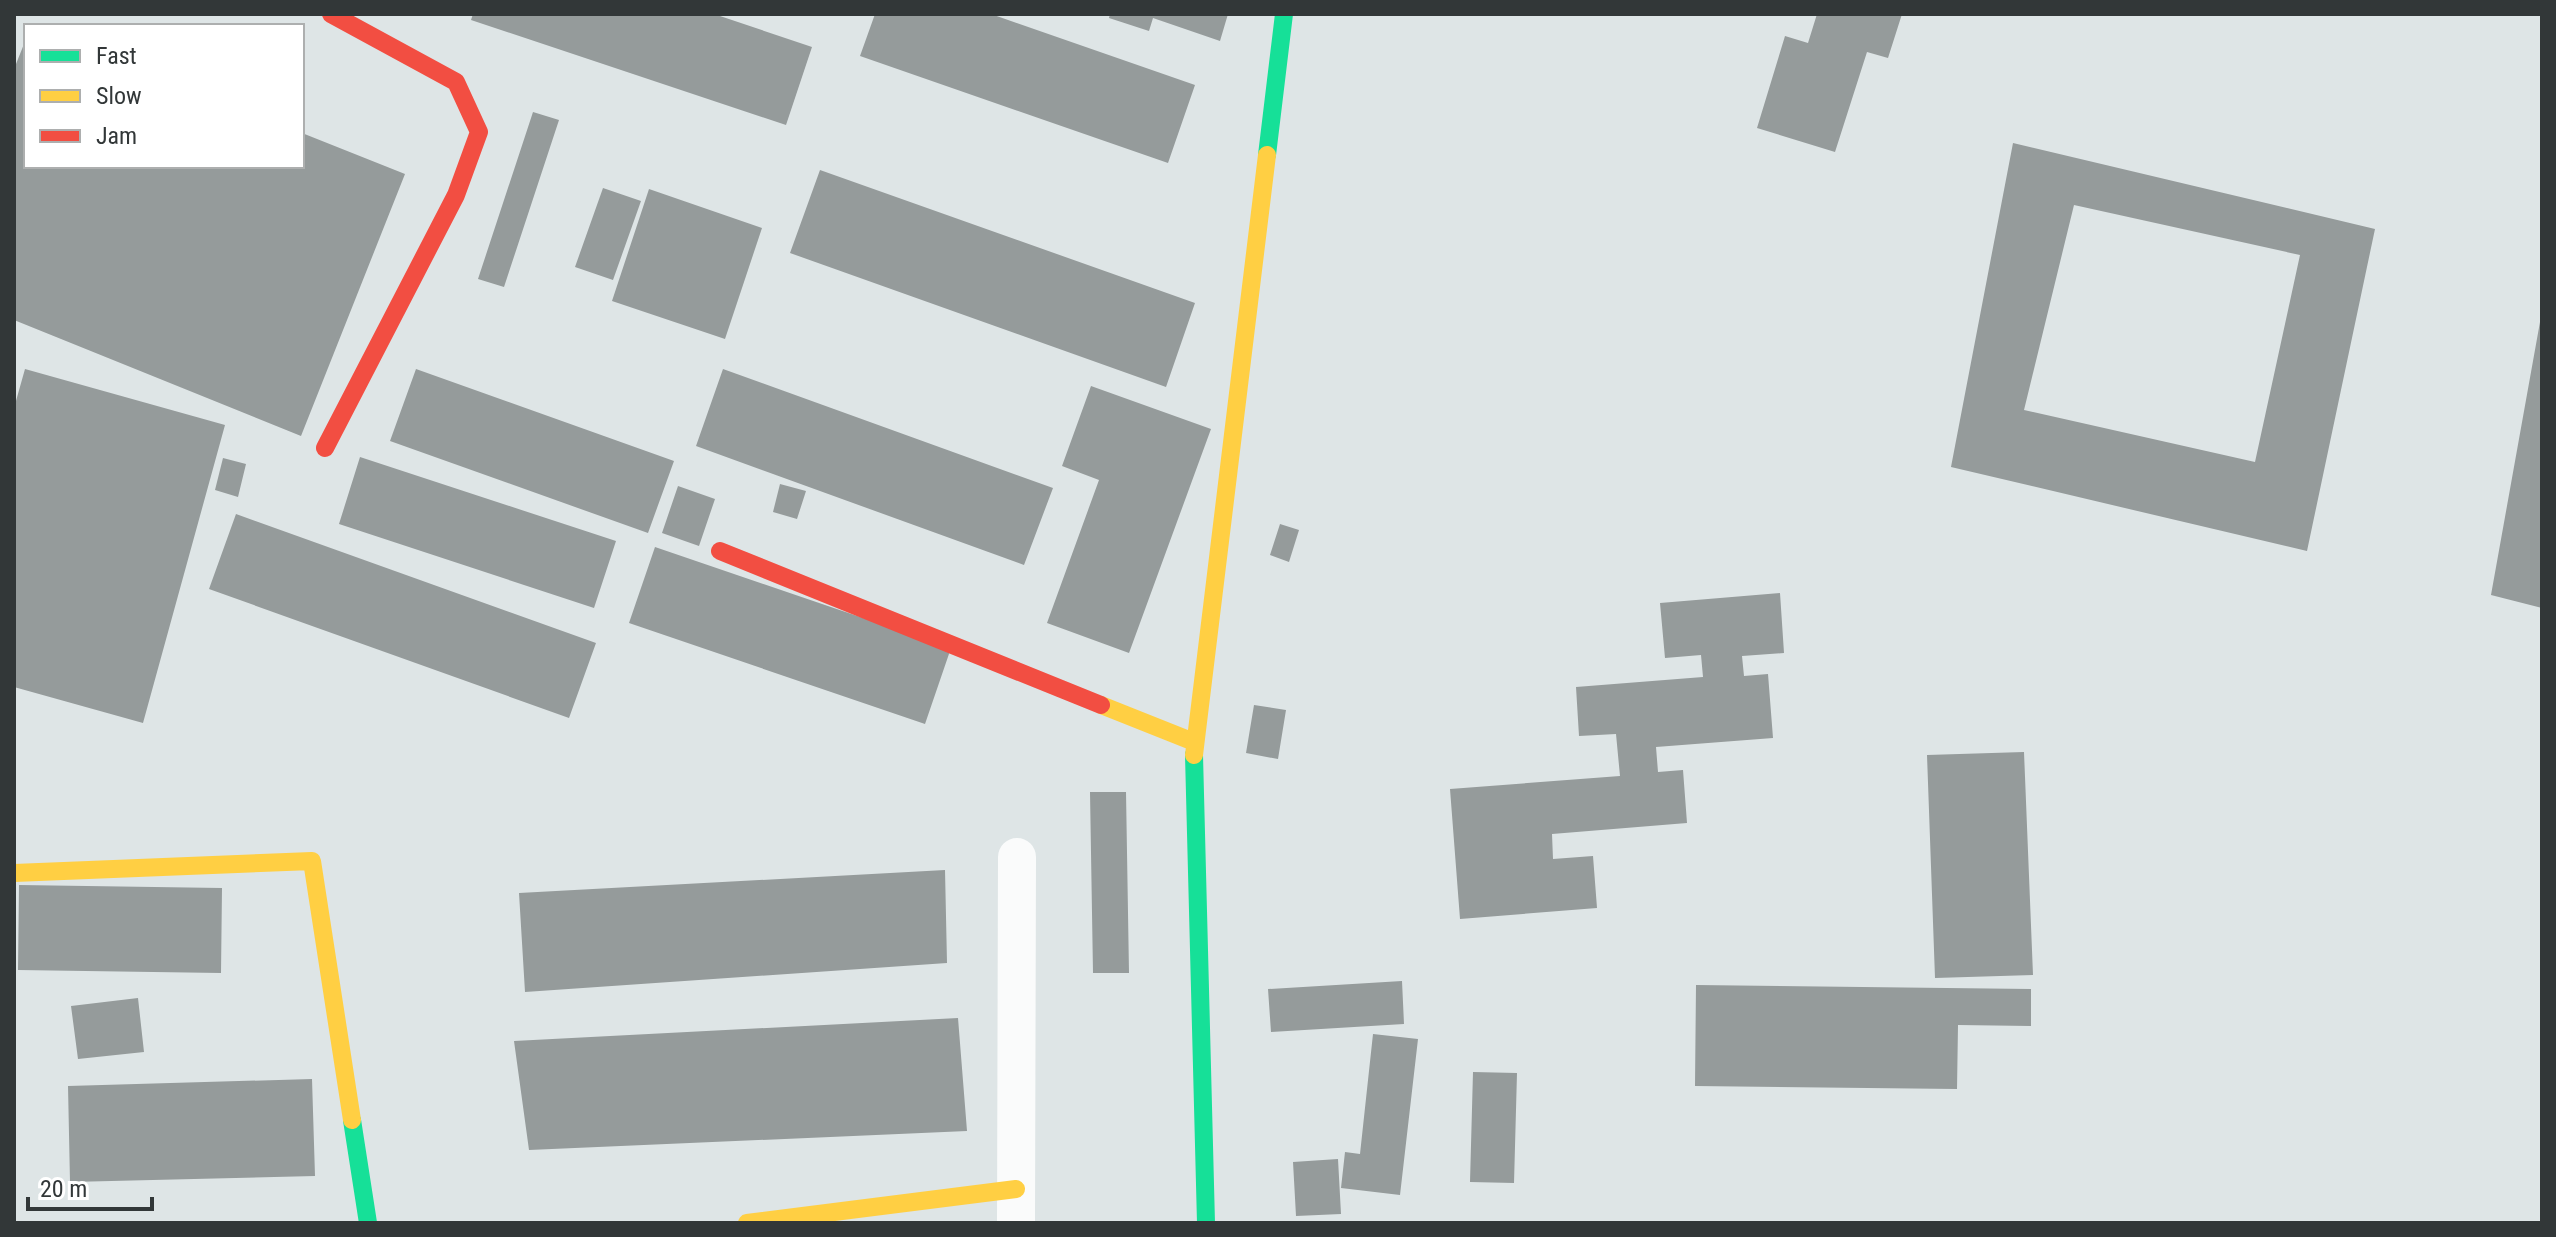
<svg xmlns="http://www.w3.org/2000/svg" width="2556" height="1237" font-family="'Roboto Condensed',sans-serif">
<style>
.building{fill:#959b9b;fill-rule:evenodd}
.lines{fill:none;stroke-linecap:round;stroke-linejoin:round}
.street{stroke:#fafbfb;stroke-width:38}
.fast{stroke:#16e098;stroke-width:18}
.slow{stroke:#ffcf43;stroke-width:18}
.jam{stroke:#f24e42;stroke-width:18}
</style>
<rect width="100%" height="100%" fill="#dee5e6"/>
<path class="building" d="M 473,14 L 714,14 L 812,47 L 786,125 L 471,20 Z
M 875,14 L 991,14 L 1195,85 L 1168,163 L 860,56 Z
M 1110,14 L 1228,14 L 1220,41 L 1153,18 L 1149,31 L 1109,18 Z
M 1817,14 L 1902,14 L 1888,58 L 1867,52 L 1835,152 L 1757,128 L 1785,36 L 1808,43 Z
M 26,39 L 26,166 L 302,166 L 302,133 L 405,174 L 301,436 L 14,320 L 14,69 Z
M 533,112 L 559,120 L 504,287 L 478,279 Z
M 2013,143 L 2375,229 L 2307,551 L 1951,467 ZM 2074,205 L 2300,255 L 2255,462 L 2024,410 Z
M 820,170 L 1195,303 L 1166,387 L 790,253 Z
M 603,188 L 641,201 L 613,280 L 575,267 Z
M 649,189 L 762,228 L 725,339 L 612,301 Z
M 2540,322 L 2542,322 L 2542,608 L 2491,595 Z
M 25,369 L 225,425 L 143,723 L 14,687 L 14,408 Z
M 416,369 L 674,461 L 648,533 L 390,441 Z
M 723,369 L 1053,488 L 1024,565 L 696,446 Z
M 1091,386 L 1211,429 L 1129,653 L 1047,623 L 1099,480 L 1062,466 Z
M 360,457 L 616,541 L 594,608 L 339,524 Z
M 223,458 L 246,464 L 238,497 L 215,490 Z
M 780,484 L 806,491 L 797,519 L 773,512 Z
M 678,486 L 715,499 L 699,546 L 662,533 Z
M 236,514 L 596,643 L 569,718 L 209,589 Z
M 1280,524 L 1299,530 L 1289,562 L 1270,555 Z
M 655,547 L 951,648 L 925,724 L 629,623 Z
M 1780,593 L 1784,653 L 1742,656 L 1744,676 L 1768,674 L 1773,738 L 1656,747 L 1658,772 L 1683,770 L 1687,823 L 1552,834 L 1553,859 L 1593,856 L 1597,908 L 1460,919 L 1450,789 L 1620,776 L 1616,734 L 1579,736 L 1576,687 L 1703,677 L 1701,655 L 1665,658 L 1660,603 Z
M 1254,705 L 1286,710 L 1278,759 L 1246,753 Z
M 2024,752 L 2033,975 L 1935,978 L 1927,755 Z
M 1090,792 L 1126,792 L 1129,973 L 1093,973 Z
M 945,870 L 947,963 L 525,992 L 519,893 Z
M 19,885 L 222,888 L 221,973 L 18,970 Z
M 1402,981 L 1404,1024 L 1271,1032 L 1268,989 Z
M 1696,985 L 2031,989 L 2031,1026 L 1958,1025 L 1957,1089 L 1695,1086 Z
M 138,998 L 144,1052 L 78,1059 L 71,1006 Z
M 958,1018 L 967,1131 L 529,1150 L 514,1041 Z
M 1373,1034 L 1418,1039 L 1400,1195 L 1341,1188 L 1345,1152 L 1360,1154 Z
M 1473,1072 L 1517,1073 L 1514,1183 L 1470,1182 Z
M 312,1079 L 315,1176 L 70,1182 L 68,1086 Z
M 1338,1159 L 1341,1214 L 1296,1216 L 1293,1162 Z"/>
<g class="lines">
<path class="street" d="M 1016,1223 L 1017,857"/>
<path class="fast" d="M 1267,155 L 1284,14
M 1194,755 L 1206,1223
M 352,1120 L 368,1223"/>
<path class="slow" d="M 1101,705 L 1194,742
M 1194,755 L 1267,155
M 14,873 L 312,861 L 352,1120
M 747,1223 L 1016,1189"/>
<path class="jam" d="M 325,448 L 456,195 L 479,132 L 456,82 L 331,14
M 720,551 L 1101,705"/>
</g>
<rect width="2556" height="1237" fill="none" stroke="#323738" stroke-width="32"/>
<rect x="24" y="24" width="280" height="144" fill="#ffffff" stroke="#adafaf" stroke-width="2"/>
<rect x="40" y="50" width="40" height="12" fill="#16e098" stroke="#adafaf" stroke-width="2"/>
<text x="96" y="64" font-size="24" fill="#323738">Fast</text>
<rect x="40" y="90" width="40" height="12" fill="#ffcf43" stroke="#adafaf" stroke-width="2"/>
<text x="96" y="104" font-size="24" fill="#323738">Slow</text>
<rect x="40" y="130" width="40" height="12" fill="#f24e42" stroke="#adafaf" stroke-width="2"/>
<text x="96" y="144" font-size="24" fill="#323738">Jam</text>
<path d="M28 1197v12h124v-12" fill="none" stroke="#323738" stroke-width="4"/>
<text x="40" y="1197" font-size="24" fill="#323738" stroke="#ffffff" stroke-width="6" paint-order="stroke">20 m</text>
</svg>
